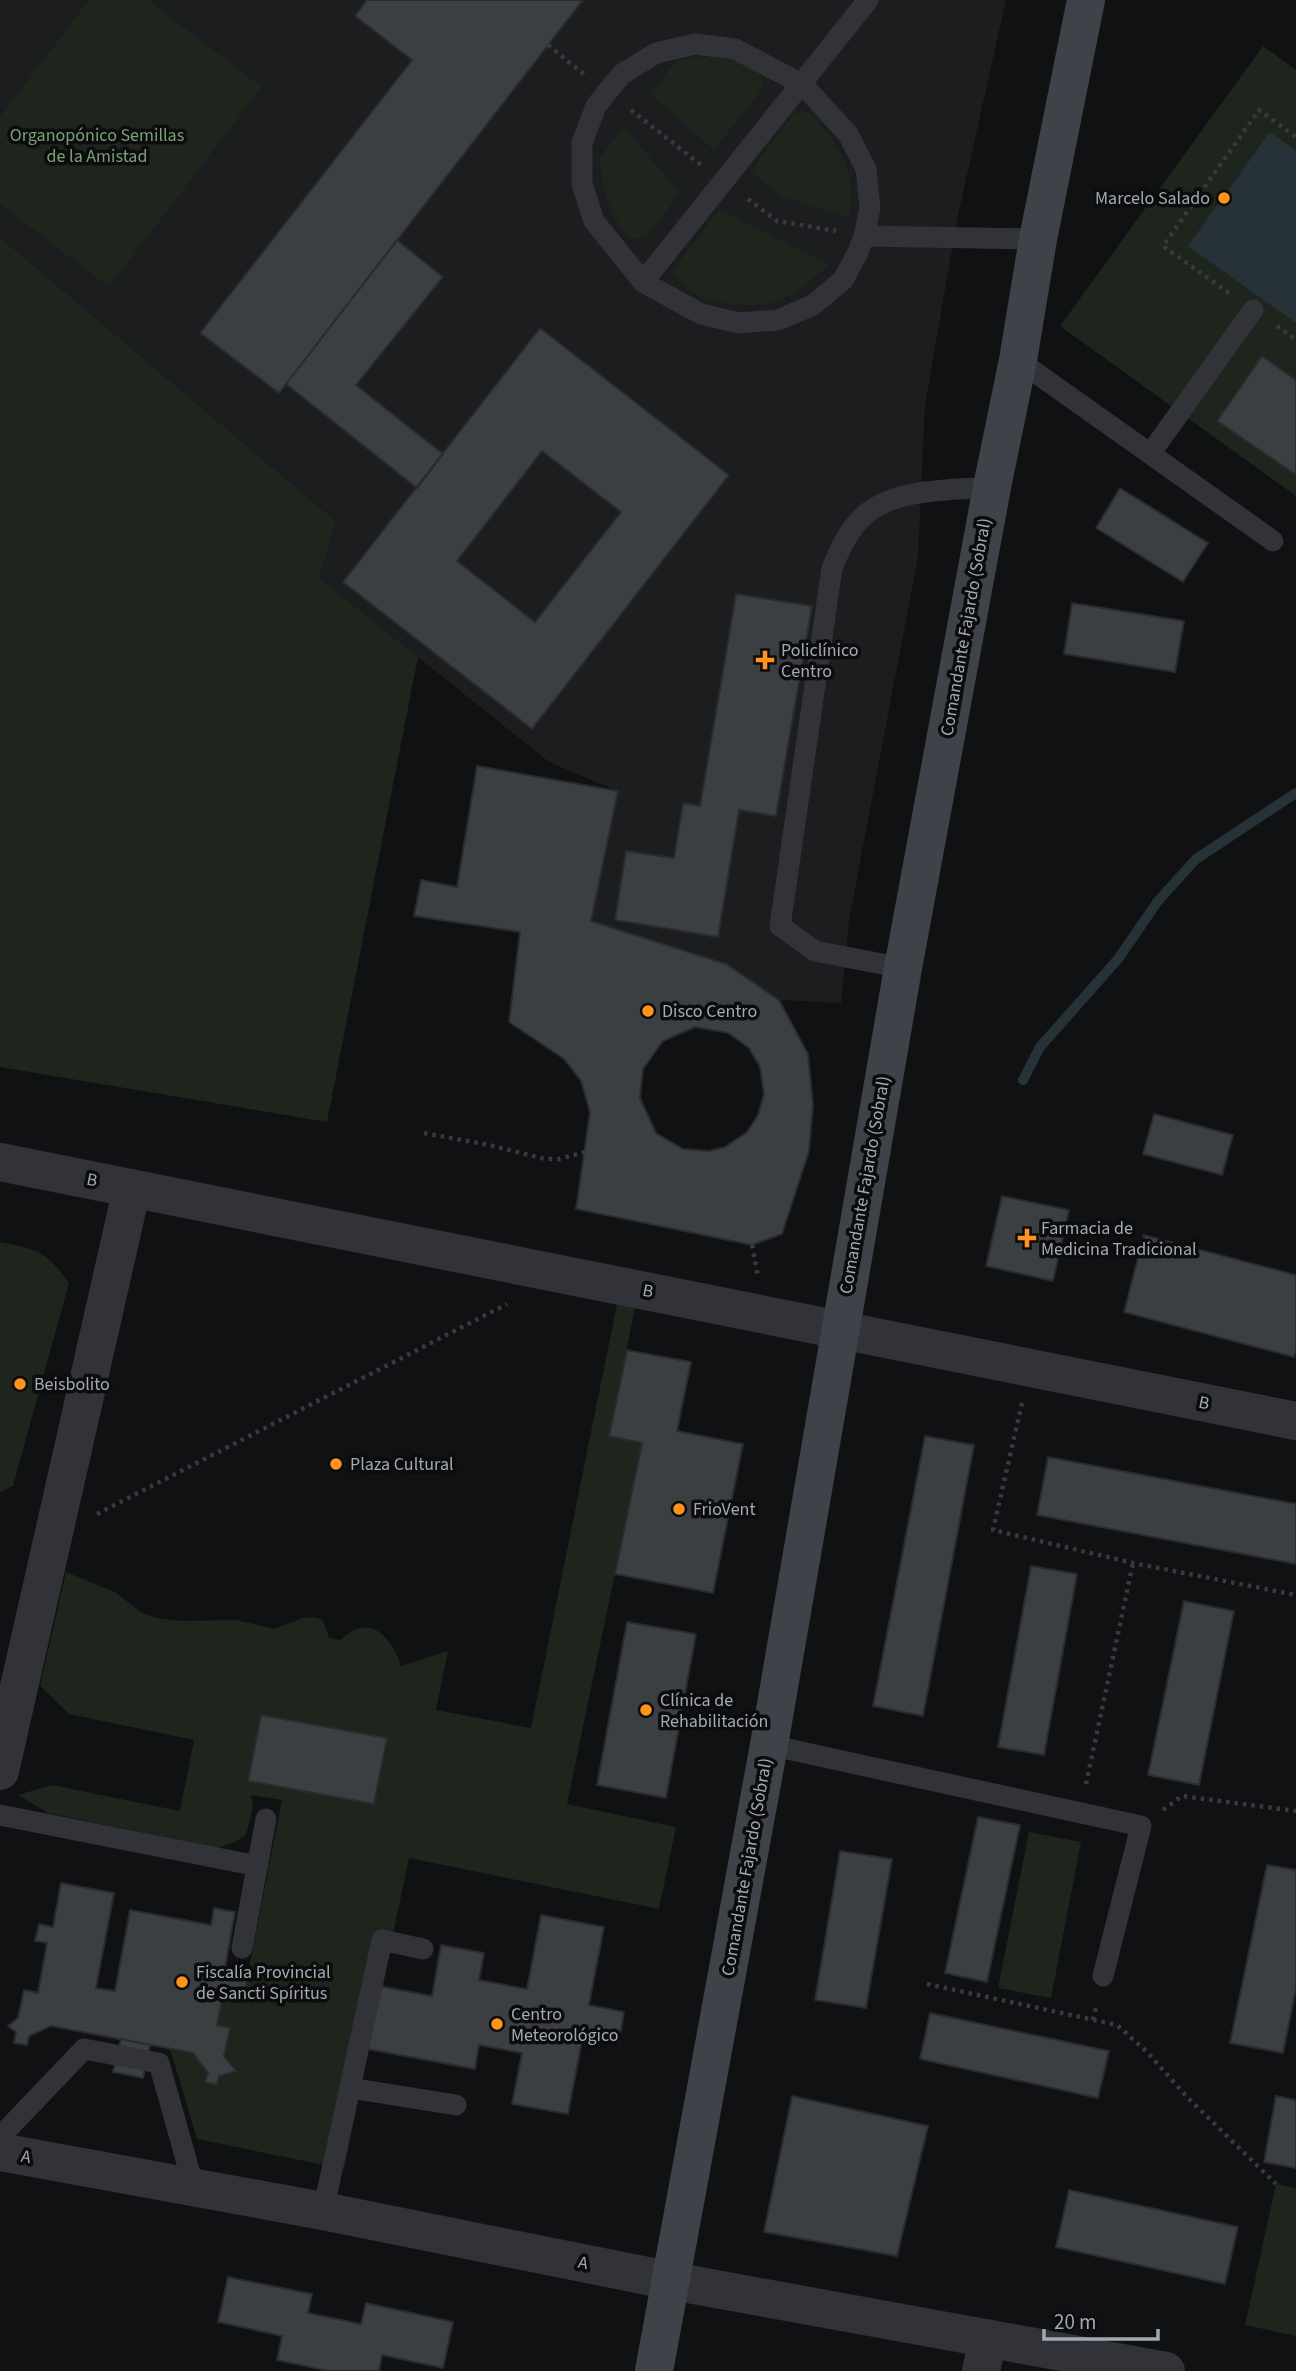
<svg xmlns="http://www.w3.org/2000/svg" width="1296" height="2371" font-family="'Source Sans 3',sans-serif">
<style>
.built{fill:#1c1d1f}
.green{fill:#1d251d}
.water{fill:#263237}
.lines{fill:none;stroke-linecap:round;stroke-linejoin:round}
.stream{stroke:#263237;stroke-width:10}
.building{fill:#3c3f42;stroke:#2a2b2e;stroke-width:2;fill-rule:evenodd}
.path{stroke:#373a3f;stroke-width:4.5;stroke-dasharray:3.5 5;stroke-linecap:butt}
.service{stroke:#313338;stroke-width:21}
.minor{stroke:#313338;stroke-width:38}
.secondary{stroke:#3f4248;stroke-width:38}
.poi-dot{fill:#ff931c;stroke:#0c0c0d;stroke-width:2.5}
.labels{text-anchor:middle;dominant-baseline:central;stroke-width:7;stroke-linejoin:round;paint-order:stroke}
.park-label{font-size:18px;fill:#79a175;stroke:#0c0c0d}
.poi-label{font-size:18px;fill:#a0a9b4;stroke:#0c0c0d;text-anchor:start}
.street-label{font-size:18px;fill:#a0a9b4;stroke:#0c0c0d}
</style>
<rect width="100%" height="100%" fill="#101112"/>
<path class="built" d="M 0,0 L 1006,0 L 957,220 L 925,406 L 918,557 L 849,920 L 841,1003 L 779,1000 L 726,964 L 591,921 L 617,791 L 549,762 L 319,578 L 336,521 L 0,237 Z"/>
<path class="green" d="M 89,0 L 148,0 L 262,87 L 109,287 L 0,204 L 0,117 Z
M 1263,46 L 1296,70 L 1296,496 L 1060,326 Z
M 709,56 L 742,62 L 761,75 L 763,88 L 714,150 L 650,94 L 677,60 Z
M 795,112 L 810,113 C 840,145 858,172 849,218 L 781,196 L 750,171 Z
M 624,127 L 680,193 L 647,236 L 630,239 C 608,212 603,192 599,158 Z
M 720,209 L 829,264 C 813,280 797,294 775,301 C 746,312 686,302 672,271 Z
M 0,237 L 336,521 L 319,578 L 418,657 L 327,1122 L 0,1067 Z
M 0,1242 C 36,1249 47,1251 69,1283 L 13,1486 L 0,1492 Z
M 618,1299 L 636,1303 L 609,1435 L 642,1443 L 567,1804 L 676,1827 L 659,1909 L 409,1858 L 344,2169 L 197,2139 L 170,2049 L 193,2053 L 208,2073 L 206,2082 L 217,2085 L 219,2076 L 235,2071 L 224,2056 L 230,2028 L 217,2025 L 224,1990 L 244,1994 L 282,1800 L 251,1795 L 253,1807 L 246,1835 L 235,1842 L 218,1848 L 48,1813 L 18,1795 L 52,1785 L 180,1811 L 194,1740 L 69,1714 L 40,1686 L 66,1572 L 115,1592 L 142,1613 L 157,1618 L 181,1621 L 236,1620 L 275,1629 L 302,1618 L 314,1617 L 323,1620 L 329,1638 L 341,1640 C 368,1612 392,1636 401,1666 L 448,1651 L 436,1710 L 531,1728 Z
M 1029,1832 L 1081,1842 L 1051,1998 L 998,1988 Z
M 1276,2184 L 1296,2188 L 1296,2336 L 1245,2325 Z"/>
<path class="water" d="M 1270,132 L 1296,151 L 1296,323 L 1188,246 Z"/>
<g class="lines">
<path class="stream" d="M 1023,1080 L 1040,1047 L 1118,959 L 1158,901 L 1196,859 L 1296,793"/>
</g>
<path class="building" d="M 367,0 L 583,0 L 279,393 L 200,333 L 412,60 L 355,16 Z
M 397,240 L 443,277 L 356,385 L 443,454 L 417,488 L 286,384 Z
M 540,328 L 729,475 L 532,729 L 343,582 ZM 542,451 L 621,512 L 535,622 L 457,561 Z
M 1262,356 L 1296,380 L 1296,475 L 1217,421 Z
M 1120,488 L 1208,543 L 1183,582 L 1096,528 Z
M 736,594 L 812,606 L 776,816 L 739,810 L 718,937 L 615,920 L 626,851 L 674,858 L 683,803 L 700,806 Z
M 1072,603 L 1184,621 L 1175,672 L 1064,654 Z
M 477,766 L 618,791 L 591,921 L 726,964 L 779,1000 L 808,1054 L 813,1105 L 809,1151 L 782,1234 L 752,1245 L 576,1209 L 590,1112 L 581,1081 L 564,1059 L 509,1022 L 520,932 L 414,916 L 421,880 L 457,887 ZM 695,1027 L 728,1033 L 749,1048 L 760,1067 L 764,1094 L 758,1115 L 747,1132 L 725,1147 L 709,1151 L 683,1149 L 656,1133 L 640,1098 L 643,1069 L 663,1041 Z
M 1154,1114 L 1233,1135 L 1222,1175 L 1143,1154 Z
M 1002,1196 L 1069,1210 L 1053,1281 L 986,1266 Z
M 1144,1235 L 1296,1275 L 1296,1350 L 1294,1357 L 1124,1312 Z
M 627,1350 L 691,1362 L 677,1431 L 743,1444 L 713,1593 L 615,1574 L 642,1443 L 609,1436 Z
M 925,1436 L 974,1445 L 923,1716 L 873,1706 Z
M 1048,1457 L 1296,1504 L 1296,1564 L 1037,1515 Z
M 1031,1566 L 1077,1574 L 1044,1755 L 998,1747 Z
M 1184,1601 L 1234,1611 L 1199,1785 L 1148,1775 Z
M 627,1622 L 696,1634 L 666,1798 L 597,1785 Z
M 261,1715 L 387,1738 L 374,1804 L 248,1781 Z
M 978,1817 L 1020,1825 L 987,1982 L 945,1973 Z
M 840,1851 L 892,1859 L 866,2008 L 815,2000 Z
M 1267,1865 L 1296,1870 L 1296,1988 L 1283,2053 L 1230,2043 Z
M 61,1883 L 114,1893 L 96,1988 L 115,1991 L 130,1910 L 211,1925 L 214,1908 L 235,1912 L 224,1973 L 248,1977 L 244,1994 L 224,1990 L 217,2025 L 230,2028 L 224,2056 L 236,2071 L 219,2076 L 217,2085 L 205,2082 L 208,2073 L 193,2053 L 51,2026 L 29,2036 L 27,2045 L 14,2043 L 16,2032 L 8,2026 L 18,2018 L 24,1990 L 38,1993 L 47,1943 L 35,1941 L 39,1924 L 53,1927 Z
M 541,1915 L 604,1927 L 589,2005 L 624,2012 L 619,2042 L 583,2035 L 568,2114 L 512,2104 L 522,2053 L 479,2045 L 475,2069 L 367,2049 L 379,1986 L 432,1996 L 441,1945 L 484,1953 L 479,1980 L 527,1989 Z
M 930,2013 L 1109,2051 L 1098,2098 L 920,2059 Z
M 121,2039 L 150,2045 L 143,2078 L 113,2072 Z
M 792,2096 L 928,2126 L 897,2256 L 764,2232 Z
M 1276,2096 L 1296,2100 L 1296,2168 L 1264,2162 Z
M 1069,2190 L 1238,2227 L 1225,2284 L 1056,2247 Z
M 228,2277 L 312,2294 L 308,2313 L 361,2324 L 366,2303 L 453,2322 L 443,2368 L 382,2355 L 379,2371 L 328,2371 L 277,2360 L 282,2336 L 218,2322 Z"/>
<g class="lines">
<path class="path" d="M 548,45 L 585,75
M 631,110 L 701,165
M 748,199 L 777,221 L 836,231
M 1229,293 L 1163,246 L 1259,110 L 1296,137
M 1277,326 L 1296,340
M 424,1133 L 489,1145 L 545,1159 L 559,1159 L 585,1152
M 752,1245 L 758,1277
M 1022,1403 L 993,1530 L 1133,1563 L 1296,1595
M 97,1514 L 507,1304
M 1086,1784 L 1133,1563
M 1163,1810 L 1182,1796 L 1296,1811
M 927,1984 L 1117,2025 L 1147,2052 L 1187,2097 L 1276,2184
M 1093,2020 L 1097,2004"/>
<path class="service" d="M 695,44 L 735,49 L 802,84 L 848,134 L 866,169 L 870,208 L 864,236 L 858,252 L 843,280 L 813,305 L 778,320 L 739,323 L 701,314 L 643,282 L 594,221 L 582,184 L 582,143 L 596,106 L 607,92 L 622,74 L 656,53 Z
M 864,236 L 1038,239
M 643,282 L 868,0
M 1018,360 L 1273,541
M 1150,454 L 1253,310
M 903,968 L 815,951 L 780,926 L 832,568 C 840,549 849,528 866,514 C 896,488 954,490 992,487
M 769,1745 L 1141,1826 L 1103,1976
M 0,1815 L 258,1866
M 242,1948 L 266,1819
M 350,2088 L 456,2105
M 0,2137 L 84,2049 L 159,2063 L 194,2188
M 323,2211 L 382,1940 L 423,1949"/>
<path class="minor" d="M 0,1162 L 1296,1421
M 0,1771 L 132,1188
M 0,2152 L 323,2211 L 672,2281 L 1166,2371
M 981,2371 L 988,2338"/>
<path class="secondary" d="M 654,2371 L 769,1745 L 903,968 L 992,487 L 1018,360 L 1038,239 L 1086,0"/>
</g>
<g class="poi-dot">
<circle cx="1224" cy="198" r="7"/>
<path d="M761.5 649.5h7v7h7v7h-7v7h-7v-7h-7v-7h7z"/>
<circle cx="648" cy="1011" r="7"/>
<path d="M1023.5 1227.5h7v7h7v7h-7v7h-7v-7h-7v-7h7z"/>
<circle cx="20" cy="1384" r="7"/>
<circle cx="336" cy="1464" r="7"/>
<circle cx="679" cy="1509" r="7"/>
<circle cx="646" cy="1710" r="7"/>
<circle cx="182" cy="1982" r="7"/>
<circle cx="497" cy="2024" r="7"/>
</g>
<g class="labels">
<g class="park-label">
<text x="97" y="135">Organopónico Semillas<tspan x="97" dy="21">de la Amistad</tspan></text>
</g>
<g class="poi-label">
<text x="1210" y="198" text-anchor="end">Marcelo Salado</text>
<text x="781" y="650">Policlínico<tspan x="781" dy="21">Centro</tspan></text>
<text x="662" y="1011">Disco Centro</text>
<text x="1041" y="1228">Farmacia de<tspan x="1041" dy="21">Medicina Tradicional</tspan></text>
<text x="34" y="1384">Beisbolito</text>
<text x="350" y="1464">Plaza Cultural</text>
<text x="693" y="1509">FrioVent</text>
<text x="660" y="1700">Clínica de<tspan x="660" dy="21">Rehabilitación</tspan></text>
<text x="196" y="1972">Fiscalía Provincial<tspan x="196" dy="21">de Sancti Spíritus</tspan></text>
<text x="511" y="2014">Centro<tspan x="511" dy="21">Meteorológico</tspan></text>
</g>
<g class="street-label">
<text transform="translate(966 627) rotate(-80)">Comandante Fajardo (Sobral)</text>
<text transform="translate(92 1180) rotate(11)">B</text>
<text transform="translate(865 1185) rotate(-80)">Comandante Fajardo (Sobral)</text>
<text transform="translate(648 1291) rotate(11)">B</text>
<text transform="translate(1204 1403) rotate(11)">B</text>
<text transform="translate(747 1867) rotate(-80)">Comandante Fajardo (Sobral)</text>
<text transform="translate(26 2157) rotate(10)">A</text>
<text transform="translate(583 2263) rotate(11)">A</text>
</g>
</g>
<path d="M1044 2329v10h114v-10" fill="none" stroke="#a0a9b4" stroke-width="3.5"/>
<text x="1054" y="2329" font-size="21" fill="#a0a9b4" stroke="#0c0c0d" stroke-width="5" paint-order="stroke">20 m</text>
</svg>
